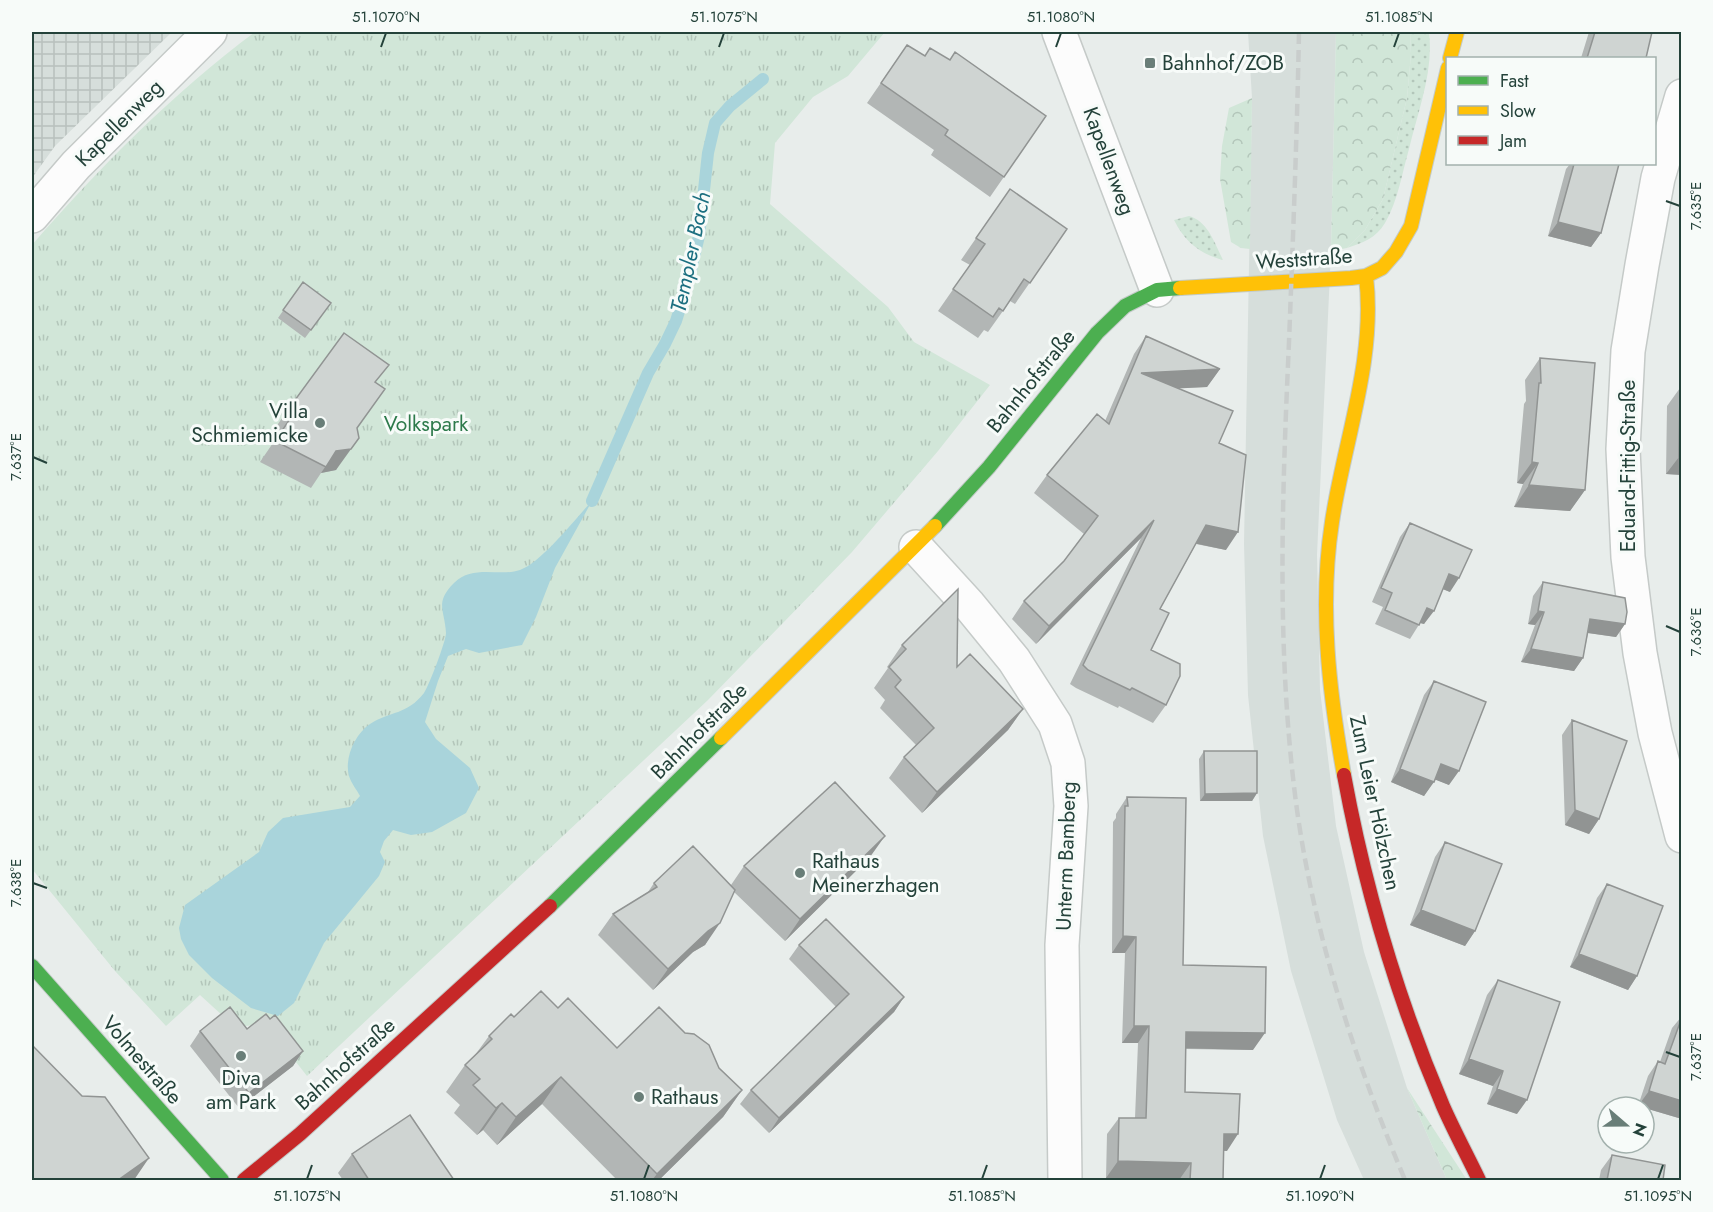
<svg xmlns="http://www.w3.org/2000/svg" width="1713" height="1212" font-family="Jost,sans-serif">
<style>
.built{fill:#d6dedb}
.industrial{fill:url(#industrial-grid)}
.grass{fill:url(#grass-dots)}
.forest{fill:url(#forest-crowns)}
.park{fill:url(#park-tufts)}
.water{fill:#a9d4db}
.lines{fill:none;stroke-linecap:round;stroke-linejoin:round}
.stream{stroke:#a9d4db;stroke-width:12}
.street-casing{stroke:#c5cac8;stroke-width:36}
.fast-casing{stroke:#c3cbc8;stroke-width:16}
.slow-casing{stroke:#c3cbc8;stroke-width:16}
.jam-casing{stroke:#c3cbc8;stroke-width:16}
.street{stroke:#fcfcfc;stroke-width:33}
.fast{stroke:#4caf50;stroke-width:14}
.slow{stroke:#ffc107;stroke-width:14}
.jam{stroke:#c62828;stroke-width:14}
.rail{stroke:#c9cdcc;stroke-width:4.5;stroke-dasharray:12 6;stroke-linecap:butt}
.wall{fill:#b2b6b5}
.shaded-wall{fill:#919493}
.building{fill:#cfd4d2;stroke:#919493;stroke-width:1.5}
.ticks{fill:none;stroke:#24423a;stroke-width:2}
.poi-dot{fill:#697e78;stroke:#f7fbf9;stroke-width:2}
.labels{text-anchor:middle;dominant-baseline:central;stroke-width:6;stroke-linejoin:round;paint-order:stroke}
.poi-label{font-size:21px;fill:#24423a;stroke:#f7fbf9;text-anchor:start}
.street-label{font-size:21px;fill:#24423a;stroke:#f7fbf9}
.park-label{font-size:21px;fill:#2d7a4b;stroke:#f7fbf9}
.water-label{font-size:22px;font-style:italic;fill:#1c6f80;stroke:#f7fbf9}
.neatline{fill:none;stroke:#24423a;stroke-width:2}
.ticks-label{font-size:15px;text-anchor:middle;fill:#24423a}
</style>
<defs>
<pattern id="industrial-grid" width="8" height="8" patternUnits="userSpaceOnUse" patternTransform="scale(1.5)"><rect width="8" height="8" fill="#d6dedb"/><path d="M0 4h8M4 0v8" fill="none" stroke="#b8c0bd"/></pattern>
<pattern id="grass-dots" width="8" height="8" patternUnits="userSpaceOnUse" patternTransform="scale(1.5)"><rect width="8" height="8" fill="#d1e6d8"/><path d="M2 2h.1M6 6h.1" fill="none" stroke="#b3c6ba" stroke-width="1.8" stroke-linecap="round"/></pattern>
<pattern id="forest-crowns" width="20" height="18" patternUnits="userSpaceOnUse" patternTransform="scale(1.5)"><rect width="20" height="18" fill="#d1e6d8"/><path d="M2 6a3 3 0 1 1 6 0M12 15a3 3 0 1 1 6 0" fill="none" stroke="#b3c6ba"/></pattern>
<pattern id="park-tufts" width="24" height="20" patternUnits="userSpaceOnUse" patternTransform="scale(1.5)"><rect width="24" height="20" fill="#d1e6d8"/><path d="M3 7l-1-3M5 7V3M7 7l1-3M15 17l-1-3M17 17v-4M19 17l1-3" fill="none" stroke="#b3c6ba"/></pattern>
</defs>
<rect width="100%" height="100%" fill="#e8edeb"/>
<path class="built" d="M 1248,32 L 1336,32 L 1331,251 L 1317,555 L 1320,690 L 1336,826 L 1364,952 L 1407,1088 L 1447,1180 L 1364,1180 L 1337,1120 L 1291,971 L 1263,836 L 1248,695 L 1244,544 L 1252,98 Z"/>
<path class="industrial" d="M 32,32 L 172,32 L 55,146 L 32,178 Z"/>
<path class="grass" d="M 1410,32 L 1429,32 C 1434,71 1418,111 1409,149 C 1402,173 1398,201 1385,223 C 1376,238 1363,243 1347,248 L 1365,230 L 1383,199 L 1407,98 L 1411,54 Z
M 1189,216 C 1208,221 1215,244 1223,260 C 1200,254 1185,242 1174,220 Z"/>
<path class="forest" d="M 1336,32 L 1410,32 L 1411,54 L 1407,98 L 1383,199 L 1365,230 L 1347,248 L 1331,251 Z
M 1252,98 L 1250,249 L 1241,248 L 1231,242 L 1220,179 L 1222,146 L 1229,108 Z
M 1407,1088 L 1467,1180 L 1447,1180 Z"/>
<path class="park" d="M 255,32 L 885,32 L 848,76 L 813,97 L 775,143 L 770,204 L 888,307 L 914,342 L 990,385 L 938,451 L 852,552 L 708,700 L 307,1076 L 266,1024 L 235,1027 L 200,995 L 166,1026 L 115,971 L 32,869 L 32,245 C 99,168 173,93 255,32 Z"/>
<path class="water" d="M 592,501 L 555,568 L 536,617 L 522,645 L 479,653 L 466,649 L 448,656 L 438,681 L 425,722 L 436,739 L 470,768 L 479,788 L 466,813 L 432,832 L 411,835 L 393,830 L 384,841 L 380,852 L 385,862 L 379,876 L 324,943 L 294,1003 L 278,1016 L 251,1008 L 212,978 L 189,955 L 181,939 L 179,928 L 185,905 L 259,852 L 268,832 L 283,818 L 350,807 L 360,796 C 357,790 351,783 349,776 C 344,758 355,734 370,724 C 390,711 407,715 424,693 C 429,686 446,641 446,633 C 445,610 434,603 454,583 C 473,564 499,577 520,570 C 542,562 575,519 592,501 Z"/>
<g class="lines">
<path class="stream" d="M 592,501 L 648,373 L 665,344 L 676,321 L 687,286 L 699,236 L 708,153 L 715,123 L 730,106 L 763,79"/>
<g class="street-casing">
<path id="street" d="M 1059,32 L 1157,290
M 1682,96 L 1658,178 L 1642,265 L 1628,351 L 1623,449 L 1628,557 L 1640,653 L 1655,733 L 1682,836
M 32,216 L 76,165 L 210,32
M 916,547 L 969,605 L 1014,660 L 1055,724 L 1068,763 L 1071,806 L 1062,945 L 1065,1180"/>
</g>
<g class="fast-casing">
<path id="fast" d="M 935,526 L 989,467 L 1097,333 L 1125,306 L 1157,290 L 1180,288
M 550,906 L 721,738
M 32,966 L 222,1180"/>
</g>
<g class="slow-casing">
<path id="slow" d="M 1450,58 L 1457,32
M 1180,288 L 1351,278 L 1366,276 L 1382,268 L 1396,252 L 1411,226 L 1448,68
M 721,738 L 935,526
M 1344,775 C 1329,692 1319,606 1332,522 C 1344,441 1376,360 1366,276"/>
</g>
<g class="jam-casing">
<path id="jam" d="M 1344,775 C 1365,889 1398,1000 1443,1106 C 1454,1131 1467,1155 1479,1180
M 244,1180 L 300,1134 L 550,906"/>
</g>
<use href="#street" class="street"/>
<use href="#fast" class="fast"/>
<use href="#slow" class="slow"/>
<use href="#jam" class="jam"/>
<path class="rail" d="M 1299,32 C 1297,135 1293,238 1289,342 C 1282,498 1276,655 1297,810 C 1315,938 1355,1061 1405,1180"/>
</g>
<path class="wall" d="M 1589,32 L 1652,32 L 1646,58 L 1581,58 Z
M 907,45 L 924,56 L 950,60 L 955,52 L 1046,116 L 990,197 L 931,155 L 934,150 L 867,103 Z
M 1570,164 L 1619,164 L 1601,233 L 1591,247 L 1548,236 L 1566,169 Z
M 1010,189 L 1067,229 L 1015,304 L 1010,301 L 988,332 L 984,330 L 978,338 L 938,311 L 970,265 L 961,260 Z
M 303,282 L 331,303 L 305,338 L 278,318 Z
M 1146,336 L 1220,369 L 1207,387 L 1178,388 L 1219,443 L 1226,550 L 1196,544 L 1160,609 L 1151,650 L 1166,705 L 1153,723 L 1119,706 L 1118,708 L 1076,688 L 1070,684 L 1141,538 L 1036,644 L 1012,619 L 1024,601 L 1064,561 L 1084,534 L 1034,493 L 1047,475 L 1105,421 L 1134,354 Z
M 1540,358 L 1585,490 L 1570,511 L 1514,507 L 1523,484 L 1517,483 L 1524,404 L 1526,401 L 1525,380 Z
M 376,383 L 357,429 L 336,470 L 321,473 L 311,488 L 260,462 L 275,440 L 270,436 L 284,415 Z
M 1680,388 L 1682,388 L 1682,475 L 1666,474 L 1667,406 Z
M 1410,523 L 1450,592 L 1443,589 L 1424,624 L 1420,623 L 1410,639 L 1375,624 L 1383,607 L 1372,602 L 1400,537 Z
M 1543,582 L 1625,624 L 1616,637 L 1588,633 L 1583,658 L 1574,671 L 1521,662 L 1535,625 L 1528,624 L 1533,596 Z
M 902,645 L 957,667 L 1023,709 L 1008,730 L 922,813 L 889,778 L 904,757 L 916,745 L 880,708 L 885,700 L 874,688 L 888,668 L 887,667 Z
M 1434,681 L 1449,785 L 1435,779 L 1424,796 L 1391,782 L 1424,695 Z
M 1572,720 L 1599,819 L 1589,834 L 1565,825 L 1562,735 Z
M 1204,751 L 1257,793 L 1252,801 L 1200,801 L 1199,759 Z
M 1127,797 L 1183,965 L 1253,1050 L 1186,1049 L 1185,1092 L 1227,1151 L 1224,1151 L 1223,1180 L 1179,1180 L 1106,1178 L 1107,1134 L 1119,1118 L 1135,1118 L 1138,1043 L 1122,1043 L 1125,953 L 1112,953 L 1113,822 L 1116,818 L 1116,814 Z
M 1445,842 L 1475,931 L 1465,946 L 1410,925 L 1435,857 Z
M 870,857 L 785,941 L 734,892 L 705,945 L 693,952 L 653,990 L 598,935 L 613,914 L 648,892 L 654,883 L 731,885 L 744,866 Z
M 1607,884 L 1637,976 L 1628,990 L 1570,967 L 1597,898 Z
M 799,945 L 904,997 L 894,1012 L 769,1133 L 740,1104 L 751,1090 L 836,1007 L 789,959 Z
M 1498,980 L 1517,1114 L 1487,1104 L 1493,1086 L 1459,1074 L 1487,995 Z
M 558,1008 L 617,1048 L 719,1068 L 742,1090 L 723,1117 L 659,1180 L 617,1180 L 542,1104 L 497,1145 L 483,1130 L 477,1135 L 454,1113 L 460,1105 L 446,1092 L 465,1065 L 475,1055 L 489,1036 L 514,1017 Z
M 1682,1016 L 1682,1119 L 1638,1106 L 1648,1076 L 1658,1061 L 1660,1062 L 1672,1028 Z
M 270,1019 L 303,1051 L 293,1066 L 239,1108 L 190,1046 L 200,1031 L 247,1029 Z
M 352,1154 L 454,1180 L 343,1180 L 338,1173 Z
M 1612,1155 L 1663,1180 L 1599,1180 L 1601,1170 Z"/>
<path class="shaded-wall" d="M 1558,222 L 1601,233 L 1591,247 L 1548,236 Z
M 1220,369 L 1207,387 L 1128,391 L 1141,373 Z
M 359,438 L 336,470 L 321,473 L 336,451 Z
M 1679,457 L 1682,457 L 1682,475 L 1666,474 Z
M 1532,462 L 1538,463 L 1523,484 L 1517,483 Z
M 1529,485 L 1585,490 L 1570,511 L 1514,507 Z
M 1154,520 L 1141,538 L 1036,644 L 1049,626 Z
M 1206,525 L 1238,532 L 1226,550 L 1193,543 Z
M 1449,574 L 1459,578 L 1450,592 L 1440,588 Z
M 1427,608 L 1434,611 L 1424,624 L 1417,622 Z
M 1538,611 L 1544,612 L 1535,625 L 1528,624 Z
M 1590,619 L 1625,624 L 1616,637 L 1581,632 Z
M 1531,649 L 1583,658 L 1574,671 L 1521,662 Z
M 1023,709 L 1008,730 L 922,813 L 937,792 Z
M 1441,764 L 1459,771 L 1449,785 L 1431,778 Z
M 1400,769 L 1434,782 L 1424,796 L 1391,782 Z
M 1257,793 L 1252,801 L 1200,801 L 1205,794 Z
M 1575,810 L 1599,819 L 1589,834 L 1565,825 Z
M 885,836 L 870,857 L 785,941 L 800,919 Z
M 1421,910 L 1475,931 L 1465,946 L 1410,925 Z
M 720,923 L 705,945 L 693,952 L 653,990 L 668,969 L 708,931 Z
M 1123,936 L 1136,937 L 1125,953 L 1112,953 Z
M 1579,954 L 1637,976 L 1628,990 L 1570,967 Z
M 904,997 L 894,1012 L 769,1133 L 779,1118 Z
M 1134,1026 L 1149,1026 L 1138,1043 L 1122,1043 Z
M 1186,1032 L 1265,1033 L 1253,1050 L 1174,1048 Z
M 303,1051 L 293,1066 L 239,1108 L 249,1093 Z
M 1469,1059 L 1503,1071 L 1493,1086 L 1459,1074 Z
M 561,1077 L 542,1104 L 497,1145 L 516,1117 Z
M 1497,1089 L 1527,1100 L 1517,1114 L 1487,1104 Z
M 742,1090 L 723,1117 L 659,1180 L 652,1180 L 657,1174 Z
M 1649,1091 L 1682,1101 L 1682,1119 L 1638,1106 Z
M 502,1103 L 483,1130 L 477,1135 L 496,1108 Z
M 1224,1134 L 1238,1134 L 1227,1151 L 1213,1150 Z
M 149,1158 L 134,1180 L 118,1180 Z
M 1118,1161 L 1191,1163 L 1179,1180 L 1106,1178 Z"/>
<path class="building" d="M 1595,32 L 1652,32 L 1646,58 L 1587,58 Z
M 907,45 L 925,56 L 930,48 L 950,60 L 955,52 L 1046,116 L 1004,177 L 945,135 L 948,130 L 881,83 Z
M 1574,164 L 1619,164 L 1601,233 L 1558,222 Z
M 1010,189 L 1067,229 L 1030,283 L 1024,279 L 1003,311 L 999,308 L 993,317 L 953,289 L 985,244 L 976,238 Z
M 303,282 L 331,303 L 311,330 L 283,310 Z
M 344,333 L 389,365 L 375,382 L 385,389 L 357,428 L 359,438 L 351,449 L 336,451 L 326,467 L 275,441 L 290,419 L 284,415 Z
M 1146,336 L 1220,369 L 1141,373 L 1233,411 L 1219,443 L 1246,455 L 1238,532 L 1206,525 L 1160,609 L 1169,613 L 1151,650 L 1180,664 L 1180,676 L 1166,705 L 1132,688 L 1130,690 L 1088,670 L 1083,665 L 1154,520 L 1049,626 L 1024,601 L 1064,561 L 1098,516 L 1047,475 L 1097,414 L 1109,424 Z
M 1540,358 L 1595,363 L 1585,490 L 1529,485 L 1538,463 L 1532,462 L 1539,383 L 1541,383 Z
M 1680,388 L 1682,388 L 1682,457 L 1679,457 Z
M 1410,523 L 1472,550 L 1459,578 L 1449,574 L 1434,611 L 1427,608 L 1419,625 L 1385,610 L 1392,593 L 1381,588 Z
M 1543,582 L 1625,598 L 1627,612 L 1625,624 L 1590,619 L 1583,658 L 1531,649 L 1544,612 L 1538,611 Z
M 958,589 L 957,667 L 970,654 L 1023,709 L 937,792 L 904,757 L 934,728 L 895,687 L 901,680 L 889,667 L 906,649 L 902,645 Z
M 1434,681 L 1486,702 L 1459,771 L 1441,764 L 1434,782 L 1400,769 Z
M 1572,720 L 1627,741 L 1599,819 L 1575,810 Z
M 1204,751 L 1257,751 L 1257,793 L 1205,794 Z
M 835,782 L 885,836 L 800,919 L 744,866 Z
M 1127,797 L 1186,798 L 1183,965 L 1266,967 L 1265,1033 L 1186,1032 L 1185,1092 L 1240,1094 L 1238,1134 L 1224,1134 L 1223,1180 L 1190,1180 L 1191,1163 L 1118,1161 L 1119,1118 L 1146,1118 L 1149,1026 L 1134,1026 L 1136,937 L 1123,936 L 1125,806 L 1128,806 Z
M 1445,842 L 1502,864 L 1475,931 L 1421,910 Z
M 693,846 L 735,890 L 720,923 L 708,931 L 668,969 L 613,914 L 657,887 L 654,883 Z
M 1607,884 L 1663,906 L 1637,976 L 1579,954 Z
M 826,919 L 904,997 L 779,1118 L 751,1090 L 849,994 L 799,945 Z
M 1498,980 L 1560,1002 L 1527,1100 L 1497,1089 L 1503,1071 L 1469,1059 Z
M 541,991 L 558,1008 L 568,998 L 617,1048 L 659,1007 L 685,1033 L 694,1034 L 709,1045 L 719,1068 L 742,1090 L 657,1174 L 561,1077 L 516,1117 L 502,1103 L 496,1108 L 473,1085 L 480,1079 L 465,1065 L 492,1039 L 489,1036 L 511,1014 L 514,1017 Z
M 230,1007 L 247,1029 L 266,1014 L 270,1019 L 275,1015 L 303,1051 L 249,1093 L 200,1031 Z
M 1682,1017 L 1682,1101 L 1649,1091 L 1658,1061 L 1665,1064 Z
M 32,1045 L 82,1096 L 105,1097 L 149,1158 L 118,1180 L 34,1180 L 32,1176 Z
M 410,1115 L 454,1180 L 369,1180 L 352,1154 Z
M 1612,1155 L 1665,1165 L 1663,1180 L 1607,1180 Z"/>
<path class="ticks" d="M 381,47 L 386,33M 719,47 L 724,33M 1056,47 L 1061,33M 1394,47 L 1399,33M 1666,201 L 1680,206M 33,457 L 47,463M 1666,626 L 1680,632M 33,883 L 47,888M 1666,1052 L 1680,1057M 307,1179 L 312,1165M 644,1179 L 649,1165M 982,1179 L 987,1165M 1320,1179 L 1325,1165M 1658,1179 L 1663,1165"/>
<g class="poi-dot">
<rect x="1144" y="57" width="12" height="12" rx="3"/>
<circle cx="320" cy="423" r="6"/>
<circle cx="800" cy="873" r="6"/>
<circle cx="241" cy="1056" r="6"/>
<circle cx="639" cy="1097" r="6"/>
</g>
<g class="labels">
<g class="poi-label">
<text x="1162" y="63">Bahnhof/ZOB</text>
<text x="308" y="411" text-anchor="end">Villa<tspan x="308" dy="24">Schmiemicke</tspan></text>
<text x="812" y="861">Rathaus<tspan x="812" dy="24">Meinerzhagen</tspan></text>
<text x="241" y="1078" text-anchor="middle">Diva<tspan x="241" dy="24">am Park</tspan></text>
<text x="651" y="1097">Rathaus</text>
</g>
<g class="street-label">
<text transform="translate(119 123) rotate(-45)">Kapellenweg</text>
<text transform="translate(1109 161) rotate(70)">Kapellenweg</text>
<text transform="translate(1304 259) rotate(-4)">Weststraße</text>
<text transform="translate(1031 381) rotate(-51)">Bahnhofstraße</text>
<text transform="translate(1628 466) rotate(-90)">Eduard-Fittig-Straße</text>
<text transform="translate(699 731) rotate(-45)">Bahnhofstraße</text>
<text transform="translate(1375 803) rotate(78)">Zum Leier Hölzchen</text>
<text transform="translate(1066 856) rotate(-88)">Unterm Bamberg</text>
<text transform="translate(142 1060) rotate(49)">Volmestraße</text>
<text transform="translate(345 1064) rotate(-42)">Bahnhofstraße</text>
</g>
<g class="park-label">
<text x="426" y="424">Volkspark</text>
</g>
<g class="water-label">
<text transform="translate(690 252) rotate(-78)">Templer Bach</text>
</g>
</g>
<rect width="1713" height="1212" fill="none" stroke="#f7fbf9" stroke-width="66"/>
<rect x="1446" y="57" width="210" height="108" fill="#f7fbf9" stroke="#a3b1ad" stroke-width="1.5"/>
<rect x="1458" y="76" width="30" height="9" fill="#4caf50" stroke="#a3b1ad" stroke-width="1.5"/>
<text x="1500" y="87" font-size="18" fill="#24423a">Fast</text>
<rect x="1458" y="106" width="30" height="9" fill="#ffc107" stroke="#a3b1ad" stroke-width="1.5"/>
<text x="1500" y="117" font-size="18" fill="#24423a">Slow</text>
<rect x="1458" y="136" width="30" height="9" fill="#c62828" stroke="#a3b1ad" stroke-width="1.5"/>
<text x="1500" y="147" font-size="18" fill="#24423a">Jam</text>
<g transform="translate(1626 1125) rotate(110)"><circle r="28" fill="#f7fbf9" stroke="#a3b1ad" stroke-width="1.5"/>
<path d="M0-4.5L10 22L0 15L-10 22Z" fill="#697e78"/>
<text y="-9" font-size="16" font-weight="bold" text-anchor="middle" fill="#24423a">N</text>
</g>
<rect x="33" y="33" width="1647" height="1146" class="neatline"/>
<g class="ticks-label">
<text x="386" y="22">51.1070°N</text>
<text x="724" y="22">51.1075°N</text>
<text x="1061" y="22">51.1080°N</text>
<text x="1399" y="22">51.1085°N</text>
<text transform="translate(1696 206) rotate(-90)" y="5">7.635°E</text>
<text transform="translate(16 457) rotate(-90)" y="5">7.637°E</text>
<text transform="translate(1696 632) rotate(-90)" y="5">7.636°E</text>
<text transform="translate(16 883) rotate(-90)" y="5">7.638°E</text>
<text transform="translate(1696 1057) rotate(-90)" y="5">7.637°E</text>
<text x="307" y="1201">51.1075°N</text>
<text x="644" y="1201">51.1080°N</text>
<text x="982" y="1201">51.1085°N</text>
<text x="1320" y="1201">51.1090°N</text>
<text x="1658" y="1201">51.1095°N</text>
</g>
</svg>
